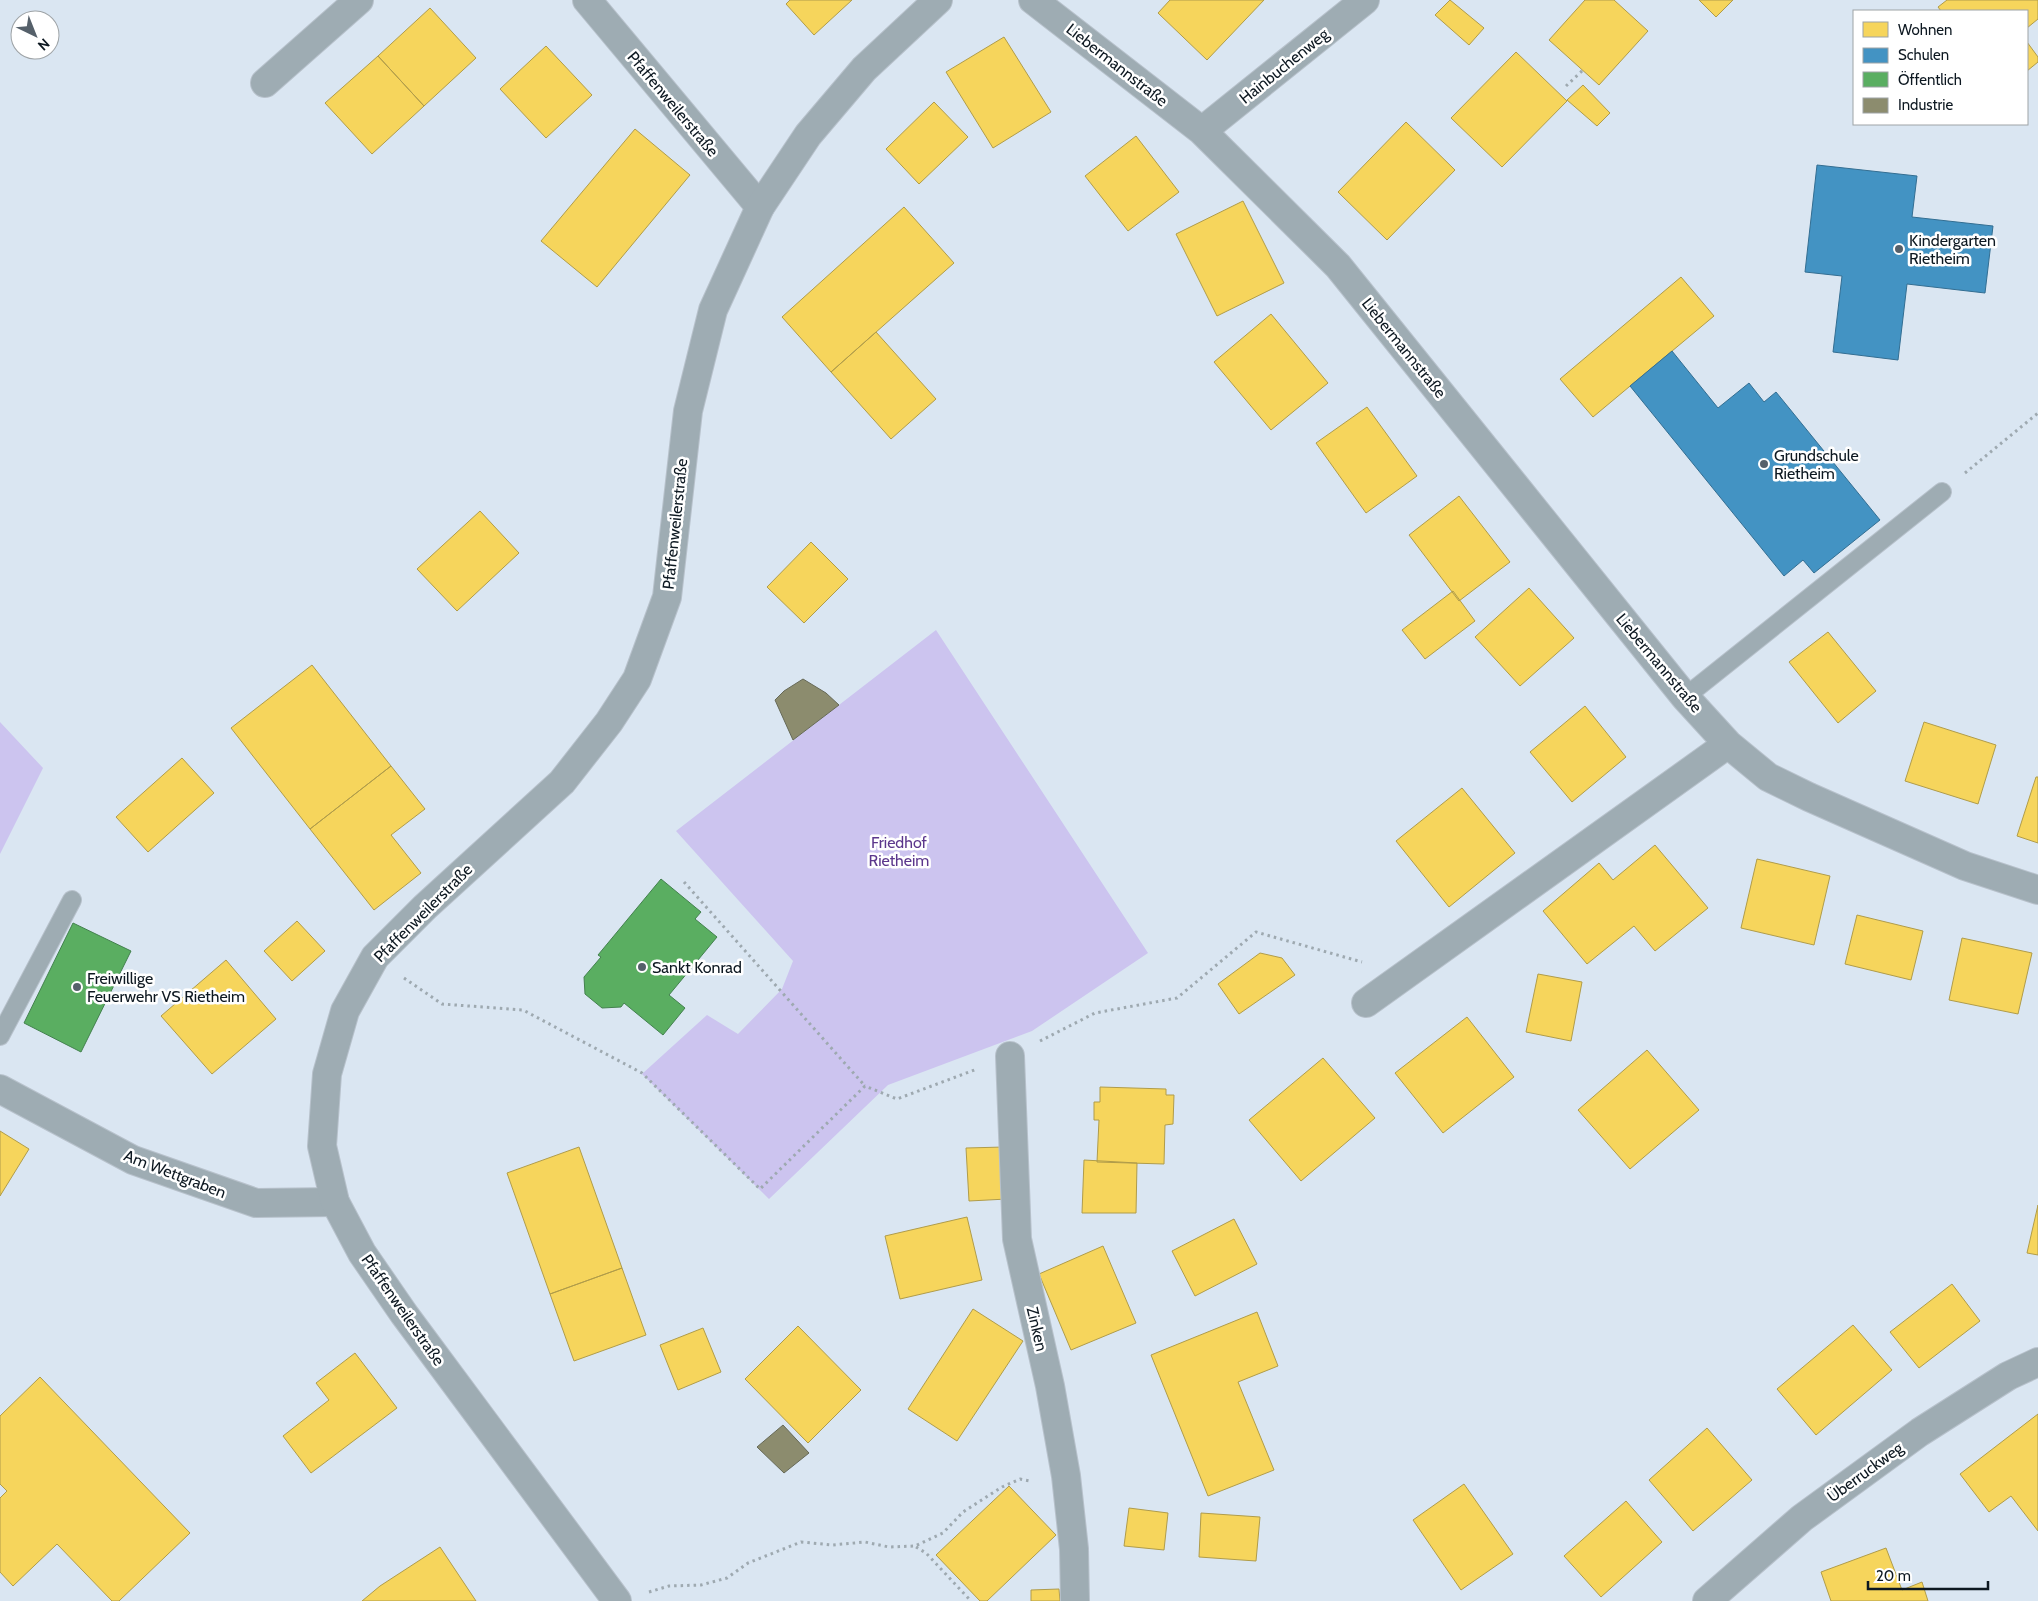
<svg xmlns="http://www.w3.org/2000/svg" width="2038" height="1601" font-family="Cabin,sans-serif">
<style>
.green{fill:#ccc4ef}
.homes{fill:#f6d55c;stroke:#b09c4a}
.schools{fill:#4393c3;stroke:#336e92}
.public{fill:#5aae61;stroke:#43814e}
.industry{fill:#8c8c6e;stroke:#666957}
.lines{fill:none;stroke-linecap:round;stroke-linejoin:round}
.service-casing{stroke:#b7c1cb;stroke-width:20}
.minor-casing{stroke:#b7c1cb;stroke-width:30}
.tertiary-casing{stroke:#b7c1cb;stroke-width:30}
.path{stroke:#9ea9b0;stroke-width:3;stroke-dasharray:2.5 4;stroke-linecap:butt}
.service{stroke:#9eacb3;stroke-width:18}
.minor{stroke:#9eacb3;stroke-width:28}
.tertiary{stroke:#9eacb3;stroke-width:28}
.poi-dot{fill:#55606a;stroke:#fff;stroke-width:2}
.labels{text-anchor:middle;dominant-baseline:central;stroke-width:5;stroke-linejoin:round;paint-order:stroke}
.street-label{font-size:16px;fill:#0d1821;stroke:#fff}
.poi-label{font-size:16px;fill:#0d1821;stroke:#fff;text-anchor:start}
.park-label{font-size:16px;fill:#5c378c;stroke:#fff}
</style>
<rect width="100%" height="100%" fill="#dae6f2"/>
<path class="green" d="M 936,630 L 1148,953 L 1032,1031 L 888,1085 L 769,1199 L 642,1074 L 707,1015 L 738,1034 L 782,989 L 793,961 L 676,831 Z
M 0,722 L 43,768 L 0,854 Z"/>
<path class="homes" d="M 790,0 L 852,0 L 814,35 L 786,4 Z
M 1170,0 L 1264,0 L 1207,60 L 1158,13 Z
M 1450,0 L 1484,28 L 1469,45 L 1435,15 Z
M 1585,0 L 1614,0 L 1648,31 L 1599,85 L 1549,40 Z
M 1699,0 L 1733,0 L 1716,17 Z
M 1947,0 L 2038,0 L 2038,19 L 2027,28 L 2027,11 L 1941,11 L 1938,7 Z
M 430,8 L 476,58 L 424,106 L 378,56 Z
M 1004,37 L 1051,112 L 993,148 L 946,72 Z
M 2027,42 L 2038,57 L 2038,62 L 2027,71 Z
M 546,46 L 592,95 L 546,138 L 500,89 Z
M 1516,52 L 1567,101 L 1502,167 L 1451,118 Z
M 378,56 L 424,106 L 372,154 L 325,103 Z
M 1583,85 L 1610,113 L 1597,126 L 1567,100 Z
M 934,102 L 968,137 L 919,184 L 886,149 Z
M 1406,122 L 1455,170 L 1387,240 L 1338,192 Z
M 635,129 L 690,175 L 597,287 L 541,241 Z
M 1136,136 L 1179,192 L 1128,231 L 1085,176 Z
M 1243,201 L 1284,283 L 1217,316 L 1176,234 Z
M 904,207 L 954,263 L 831,372 L 782,317 Z
M 1681,277 L 1714,316 L 1593,417 L 1560,379 Z
M 1271,314 L 1328,383 L 1271,430 L 1214,362 Z
M 876,332 L 936,399 L 891,439 L 831,372 Z
M 1367,407 L 1417,476 L 1366,513 L 1316,443 Z
M 1459,496 L 1510,562 L 1459,601 L 1409,535 Z
M 480,511 L 519,553 L 457,611 L 417,569 Z
M 811,542 L 848,579 L 804,623 L 767,587 Z
M 1529,588 L 1574,638 L 1520,686 L 1475,637 Z
M 1453,591 L 1475,621 L 1425,659 L 1402,630 Z
M 1828,632 L 1876,691 L 1838,723 L 1789,662 Z
M 312,665 L 391,766 L 310,829 L 231,728 Z
M 1585,706 L 1626,757 L 1572,802 L 1530,752 Z
M 1924,722 L 1996,745 L 1978,804 L 1905,781 Z
M 182,758 L 214,793 L 148,852 L 116,817 Z
M 391,766 L 425,809 L 391,835 L 421,873 L 374,910 L 310,829 Z
M 2036,777 L 2038,777 L 2038,843 L 2017,836 Z
M 1462,788 L 1515,853 L 1449,907 L 1396,841 Z
M 1655,845 L 1708,908 L 1655,951 L 1634,926 L 1587,964 L 1543,911 L 1599,863 L 1613,880 Z
M 1757,859 L 1830,876 L 1814,945 L 1741,928 Z
M 1857,915 L 1923,931 L 1911,980 L 1845,964 Z
M 297,921 L 325,951 L 292,981 L 264,951 Z
M 1962,938 L 2032,953 L 2018,1014 L 1949,1000 Z
M 1260,953 L 1282,958 L 1295,975 L 1239,1014 L 1218,984 Z
M 226,960 L 276,1019 L 212,1074 L 161,1016 Z
M 1538,974 L 1582,982 L 1571,1041 L 1526,1032 Z
M 1467,1017 L 1514,1077 L 1443,1133 L 1395,1073 Z
M 1647,1050 L 1699,1110 L 1630,1169 L 1578,1110 Z
M 1323,1058 L 1375,1118 L 1301,1181 L 1249,1120 Z
M 1100,1087 L 1166,1089 L 1166,1095 L 1174,1095 L 1173,1124 L 1165,1125 L 1164,1164 L 1097,1162 L 1099,1120 L 1094,1120 L 1094,1102 L 1100,1102 Z
M 0,1131 L 29,1149 L 0,1196 Z
M 579,1147 L 622,1268 L 550,1294 L 507,1173 Z
M 1004,1147 L 1007,1199 L 969,1201 L 966,1148 Z
M 1084,1160 L 1137,1163 L 1136,1213 L 1082,1213 Z
M 2038,1205 L 2038,1255 L 2027,1253 Z
M 967,1217 L 982,1280 L 900,1299 L 885,1236 Z
M 1234,1219 L 1257,1264 L 1195,1296 L 1172,1251 Z
M 1103,1246 L 1136,1323 L 1071,1350 L 1039,1274 Z
M 622,1268 L 646,1335 L 574,1361 L 550,1294 Z
M 1952,1284 L 1980,1321 L 1919,1368 L 1890,1332 Z
M 973,1309 L 1023,1341 L 957,1441 L 908,1409 Z
M 1257,1312 L 1278,1366 L 1238,1382 L 1274,1470 L 1208,1496 L 1151,1355 Z
M 1853,1325 L 1892,1370 L 1816,1435 L 1777,1389 Z
M 798,1326 L 861,1390 L 808,1443 L 745,1379 Z
M 703,1328 L 721,1372 L 678,1390 L 660,1345 Z
M 355,1353 L 397,1408 L 311,1473 L 283,1436 L 329,1400 L 316,1383 Z
M 40,1377 L 190,1533 L 119,1601 L 112,1601 L 57,1544 L 13,1586 L 0,1572 L 0,1498 L 7,1491 L 0,1484 L 0,1416 Z
M 2038,1414 L 2038,1531 L 2011,1496 L 1989,1512 L 1960,1474 Z
M 1707,1428 L 1752,1480 L 1693,1531 L 1649,1480 Z
M 1464,1484 L 1513,1554 L 1461,1590 L 1413,1520 Z
M 1009,1486 L 1056,1535 L 987,1601 L 980,1601 L 936,1555 Z
M 1626,1501 L 1662,1542 L 1601,1597 L 1564,1556 Z
M 1129,1508 L 1168,1513 L 1164,1550 L 1124,1546 Z
M 1201,1513 L 1260,1517 L 1256,1561 L 1199,1557 Z
M 440,1547 L 476,1601 L 362,1601 L 380,1586 Z
M 1886,1548 L 1902,1590 L 1922,1582 L 1928,1601 L 1831,1601 L 1821,1572 Z
M 1059,1589 L 1060,1601 L 1031,1601 L 1031,1590 Z"/>
<path class="schools" d="M 1817,165 L 1917,176 L 1912,217 L 1993,226 L 1985,293 L 1907,284 L 1898,360 L 1833,352 L 1842,276 L 1805,272 Z
M 1672,351 L 1718,408 L 1749,383 L 1764,402 L 1776,392 L 1880,520 L 1814,573 L 1803,560 L 1784,576 L 1630,386 Z"/>
<path class="public" d="M 661,879 L 701,912 L 695,919 L 717,937 L 669,995 L 685,1008 L 663,1035 L 624,1003 L 621,1007 L 602,1008 L 585,994 L 584,977 L 601,957 L 598,955 Z
M 73,923 L 131,951 L 81,1052 L 24,1023 Z"/>
<path class="industry" d="M 803,679 L 826,693 L 839,705 L 793,740 L 775,700 L 784,691 Z
M 783,1425 L 809,1453 L 784,1473 L 757,1447 Z"/>
<g class="lines">
<g class="service-casing">
<path id="service" d="M 1685,697 L 1942,492
M 0,1036 L 72,900"/>
</g>
<g class="minor-casing">
<path id="minor" d="M 587,0 L 760,207
M 1033,0 L 1202,131 L 1338,266 L 1685,697 L 1728,744 L 1768,777 L 1809,797 L 1965,866 L 2038,890
M 265,83 L 359,0
M 1202,131 L 1365,0
M 1366,1003 L 1728,744
M 1010,1056 L 1017,1239 L 1050,1386 L 1066,1476 L 1074,1549 L 1075,1601
M 0,1089 L 133,1160 L 256,1203 L 335,1202
M 1707,1601 L 1802,1518 L 1920,1432 L 2008,1376 L 2038,1362"/>
</g>
<g class="tertiary-casing">
<path id="tertiary" d="M 617,1601 L 404,1314 L 362,1253 L 335,1202 L 322,1146 L 327,1074 L 345,1011 L 375,957 L 425,907 L 562,782 L 609,722 L 637,679 L 667,597 L 688,411 L 713,310 L 760,207 L 808,135 L 864,69 L 938,0"/>
</g>
<path class="path" d="M 1566,86 L 1583,70
M 1965,473 L 2038,413
M 684,882 L 865,1086
M 404,978 L 442,1004 L 523,1010 L 642,1073 L 760,1189 L 865,1086 L 897,1099 L 977,1069
M 1040,1041 L 1095,1013 L 1177,998 L 1256,932 L 1362,962
M 916,1547 L 926,1553 L 971,1601
M 649,1592 L 669,1586 L 701,1585 L 727,1578 L 748,1563 L 801,1542 L 832,1545 L 865,1542 L 889,1547 L 915,1546 L 943,1533 L 963,1512 L 1002,1487 L 1020,1479 L 1030,1481"/>
<use href="#service" class="service"/>
<use href="#minor" class="minor"/>
<use href="#tertiary" class="tertiary"/>
</g>
<g class="poi-dot">
<circle cx="1899" cy="249" r="5"/>
<circle cx="1764" cy="464" r="5"/>
<circle cx="642" cy="967" r="5"/>
<circle cx="77" cy="987" r="5"/>
</g>
<g class="labels">
<g class="street-label">
<text transform="translate(1117 65) rotate(38)">Liebermannstraße</text>
<text transform="translate(1284 66) rotate(-39)">Hainbuchenweg</text>
<text transform="translate(673 104) rotate(50)">Pfaffenweilerstraße</text>
<text transform="translate(1404 348) rotate(51)">Liebermannstraße</text>
<text transform="translate(675 524) rotate(-84)">Pfaffenweilerstraße</text>
<text transform="translate(1659 663) rotate(50)">Liebermannstraße</text>
<text transform="translate(423 913) rotate(-45)">Pfaffenweilerstraße</text>
<text transform="translate(175 1174) rotate(21)">Am Wettgraben</text>
<text transform="translate(403 1310) rotate(55)">Pfaffenweilerstraße</text>
<text transform="translate(1037 1329) rotate(77)">Zinken</text>
<text transform="translate(1865 1472) rotate(-36)">Überruckweg</text>
</g>
<g class="poi-label">
<text x="1909" y="240">Kindergarten<tspan x="1909" dy="18">Rietheim</tspan></text>
<text x="1774" y="455">Grundschule<tspan x="1774" dy="18">Rietheim</tspan></text>
<text x="652" y="967">Sankt Konrad</text>
<text x="87" y="978">Freiwillige<tspan x="87" dy="18">Feuerwehr VS Rietheim</tspan></text>
</g>
<g class="park-label">
<text x="899" y="842">Friedhof<tspan x="899" dy="18">Rietheim</tspan></text>
</g>
</g>
<rect x="1853" y="10" width="175" height="115" fill="#ffffff" stroke="#9ea3a6"/>
<rect x="1863" y="22" width="25" height="15" fill="#f6d55c" stroke="#9ea3a6"/>
<text x="1898" y="35" font-size="15" fill="#0d1821">Wohnen</text>
<rect x="1863" y="48" width="25" height="15" fill="#4393c3" stroke="#9ea3a6"/>
<text x="1898" y="60" font-size="15" fill="#0d1821">Schulen</text>
<rect x="1863" y="72" width="25" height="15" fill="#5aae61" stroke="#9ea3a6"/>
<text x="1898" y="85" font-size="15" fill="#0d1821">Öffentlich</text>
<rect x="1863" y="98" width="25" height="15" fill="#8c8c6e" stroke="#9ea3a6"/>
<text x="1898" y="110" font-size="15" fill="#0d1821">Industrie</text>
<g transform="translate(35 35) rotate(137)"><circle r="24" fill="#ffffff" stroke="#9ea3a6"/>
<path d="M0-4L9 19L0 12L-9 19Z" fill="#55606a"/>
<text y="-8" font-size="14" font-weight="bold" text-anchor="middle" fill="#0d1821">N</text>
</g>
<path d="M1868 1581v8h120v-8" fill="none" stroke="#0d1821" stroke-width="2.5"/>
<text x="1876" y="1581" font-size="15" fill="#0d1821" stroke="#ffffff" stroke-width="4" paint-order="stroke">20 m</text>
</svg>
